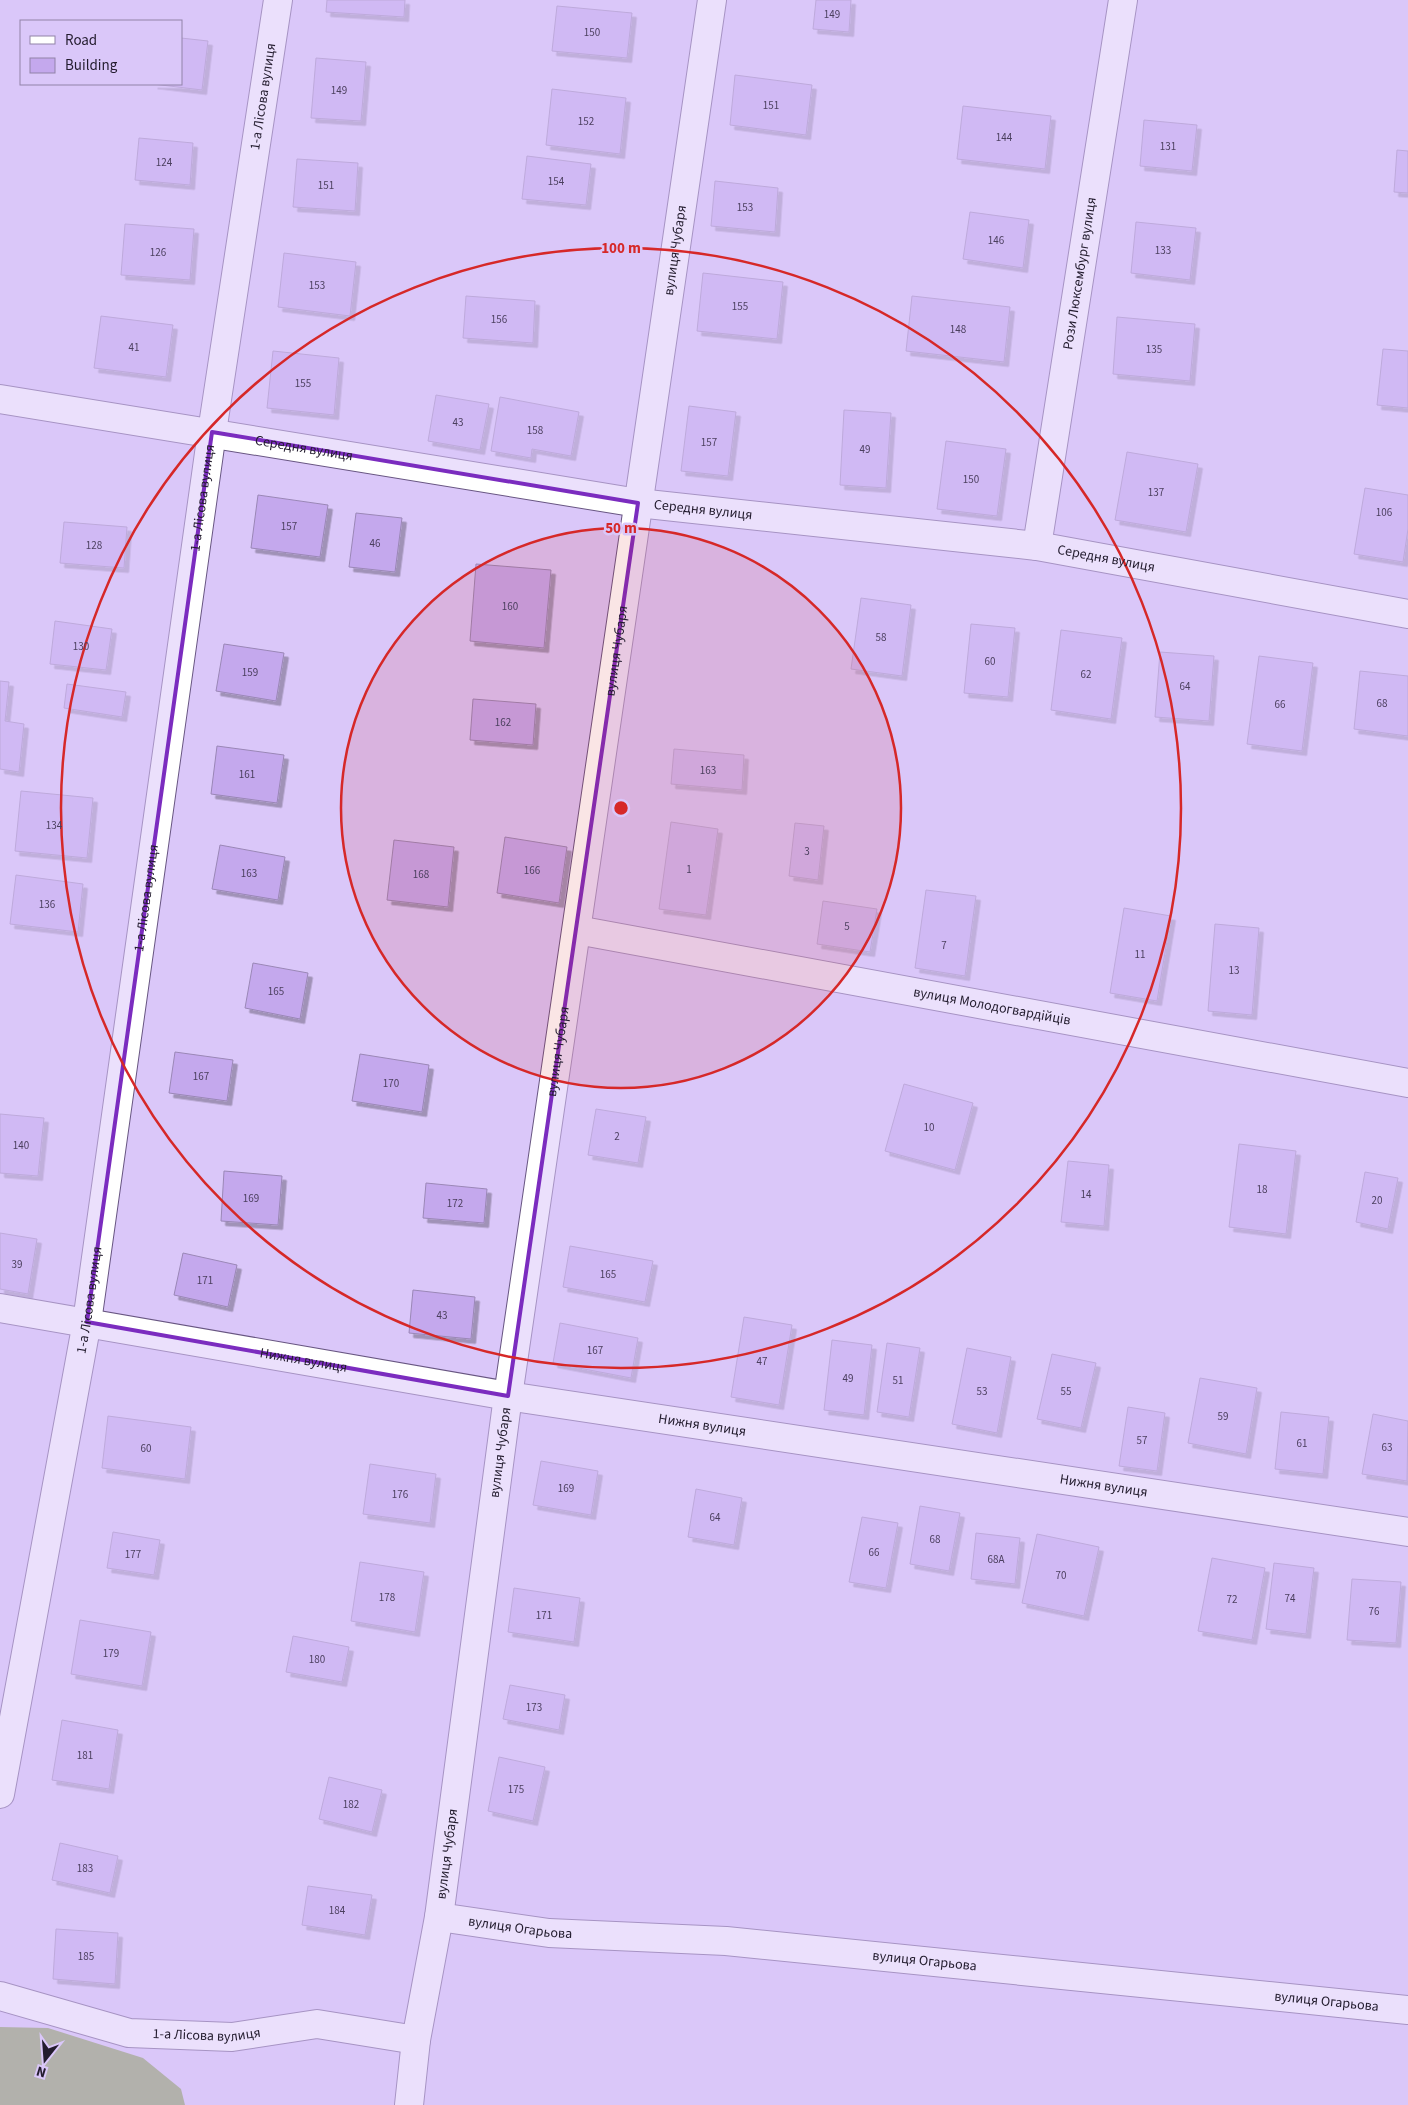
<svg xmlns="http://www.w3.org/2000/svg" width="1408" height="2105" font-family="'Source Sans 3',sans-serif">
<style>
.forest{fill:#82974f}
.building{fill:#c4a8ed;stroke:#9a87b6;filter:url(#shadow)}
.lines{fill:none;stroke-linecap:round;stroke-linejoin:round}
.minor-casing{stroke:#685682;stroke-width:30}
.minor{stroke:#fff;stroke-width:28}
.marked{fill:none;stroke:#7b2cbf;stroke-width:4;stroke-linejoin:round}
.ring{fill:none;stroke:#d62828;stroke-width:2.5}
.labels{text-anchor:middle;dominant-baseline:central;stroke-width:5;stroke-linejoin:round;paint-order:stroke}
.number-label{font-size:11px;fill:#4b3f5e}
.street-label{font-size:14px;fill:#231c2e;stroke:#dac7f9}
.centre{fill:#d62828;stroke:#dac7f9;stroke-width:2.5}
.ring-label{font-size:15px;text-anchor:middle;font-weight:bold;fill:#d62828;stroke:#dac7f9;stroke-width:5;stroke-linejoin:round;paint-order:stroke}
</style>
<defs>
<filter id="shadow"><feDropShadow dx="4.5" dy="4.5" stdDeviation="0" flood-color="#0004"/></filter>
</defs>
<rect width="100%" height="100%" fill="#dac7f9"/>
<path class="forest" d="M 0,2027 L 48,2028 L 143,2058 L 181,2089 L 185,2105 L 0,2105 Z"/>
<path class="building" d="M 327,0 L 405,0 L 404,17 L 326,12 Z
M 816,0 L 851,0 L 849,32 L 813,29 Z
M 557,6 L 632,13 L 627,58 L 552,51 Z
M 181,38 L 208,41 L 202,90 L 153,84 L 181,84 Z
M 316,58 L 366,62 L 361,121 L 311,118 Z
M 735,75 L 812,85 L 806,135 L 730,125 Z
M 552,89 L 626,98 L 620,154 L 546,145 Z
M 963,106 L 1051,116 L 1045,169 L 957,159 Z
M 1144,120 L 1197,125 L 1192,171 L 1140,166 Z
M 139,138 L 193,143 L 190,185 L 135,180 Z
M 1397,150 L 1408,151 L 1408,193 L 1394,192 Z
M 527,156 L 591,164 L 586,205 L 522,199 Z
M 297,159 L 358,163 L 355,211 L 293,207 Z
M 715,181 L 778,188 L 775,232 L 711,226 Z
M 970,212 L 1029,220 L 1023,268 L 963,259 Z
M 1136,222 L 1196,228 L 1190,280 L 1131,273 Z
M 125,224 L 194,229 L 190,280 L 121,275 Z
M 284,253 L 356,262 L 350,316 L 278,307 Z
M 703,273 L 783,282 L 777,339 L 697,331 Z
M 466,296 L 535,301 L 533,343 L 463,338 Z
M 912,296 L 1010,307 L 1004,362 L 906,351 Z
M 101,316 L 173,325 L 166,377 L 94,368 Z
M 1117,317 L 1195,324 L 1190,381 L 1113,374 Z
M 1383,349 L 1408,351 L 1408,408 L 1377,405 Z
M 273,351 L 339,358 L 334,415 L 267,408 Z
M 436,395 L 489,404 L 480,450 L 428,441 Z
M 500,397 L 579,412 L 571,456 L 532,449 L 531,458 L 491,451 Z
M 689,406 L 736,412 L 728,476 L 681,471 Z
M 844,410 L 891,413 L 886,488 L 840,485 Z
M 946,441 L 1006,449 L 997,516 L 937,509 Z
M 1127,452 L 1198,464 L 1186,532 L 1115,520 Z
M 1365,488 L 1408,495 L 1408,529 L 1403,562 L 1354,554 Z
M 258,495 L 328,505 L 320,557 L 251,548 Z
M 356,513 L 402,518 L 395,572 L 349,567 Z
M 64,522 L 127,527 L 124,568 L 60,563 Z
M 476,564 L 551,570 L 544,648 L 470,641 Z
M 861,598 L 911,605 L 902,676 L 851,669 Z
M 55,621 L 112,629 L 106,670 L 50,664 Z
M 971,624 L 1015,628 L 1008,697 L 964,693 Z
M 1061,630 L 1122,638 L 1111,719 L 1051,710 Z
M 224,644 L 284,653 L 276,701 L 216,691 Z
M 1160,652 L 1214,656 L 1209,721 L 1155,717 Z
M 1259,656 L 1313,663 L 1302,751 L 1247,744 Z
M 1360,671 L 1408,676 L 1408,736 L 1354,729 Z
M 0,681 L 9,682 L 5,721 L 24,724 L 19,772 L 0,769 Z
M 67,684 L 126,692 L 122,717 L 64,708 Z
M 473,699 L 536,704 L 533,745 L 470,740 Z
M 217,746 L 284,755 L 277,803 L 211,794 Z
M 674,749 L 744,755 L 742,790 L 671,784 Z
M 21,791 L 93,798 L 87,858 L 15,851 Z
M 671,822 L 718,829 L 706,915 L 659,909 Z
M 795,823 L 824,826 L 818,880 L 789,876 Z
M 505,837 L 567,847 L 559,903 L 497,893 Z
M 394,840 L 454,847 L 448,907 L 387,900 Z
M 220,845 L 285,857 L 278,900 L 212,889 Z
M 16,875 L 83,884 L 78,932 L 10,924 Z
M 926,890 L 976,896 L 965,976 L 915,968 Z
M 823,901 L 877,909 L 870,952 L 817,944 Z
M 1124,908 L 1171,916 L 1157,1001 L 1110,993 Z
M 1215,924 L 1259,928 L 1252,1015 L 1208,1011 Z
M 253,963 L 308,973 L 300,1019 L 245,1008 Z
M 175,1052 L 233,1060 L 227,1101 L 169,1093 Z
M 360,1054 L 429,1065 L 422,1112 L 352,1101 Z
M 904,1084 L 973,1103 L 955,1170 L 885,1151 Z
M 596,1109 L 646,1117 L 638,1163 L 588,1155 Z
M 0,1114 L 44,1118 L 38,1176 L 0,1173 Z
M 1239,1144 L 1296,1151 L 1286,1234 L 1229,1227 Z
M 1068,1161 L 1109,1165 L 1104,1226 L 1061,1222 Z
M 224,1171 L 282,1176 L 278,1225 L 221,1221 Z
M 1365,1172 L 1398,1178 L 1388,1229 L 1356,1222 Z
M 426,1183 L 487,1189 L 484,1223 L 423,1218 Z
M 0,1233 L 37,1239 L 28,1294 L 0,1289 Z
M 570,1246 L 653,1261 L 645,1302 L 563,1287 Z
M 183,1253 L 237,1265 L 228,1307 L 174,1295 Z
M 413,1290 L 475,1297 L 471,1339 L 409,1333 Z
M 744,1317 L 792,1325 L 779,1405 L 731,1397 Z
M 560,1323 L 638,1338 L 631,1378 L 553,1363 Z
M 832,1340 L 872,1345 L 864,1415 L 824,1410 Z
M 887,1343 L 920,1348 L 909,1417 L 877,1412 Z
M 967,1348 L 1011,1357 L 997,1433 L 952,1424 Z
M 1052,1354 L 1096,1363 L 1081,1428 L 1037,1419 Z
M 1200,1378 L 1257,1388 L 1246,1454 L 1188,1443 Z
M 1128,1407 L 1165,1413 L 1157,1471 L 1119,1466 Z
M 1281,1412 L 1329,1417 L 1323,1474 L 1275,1469 Z
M 1373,1414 L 1408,1421 L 1407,1481 L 1362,1474 Z
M 108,1416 L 191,1427 L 185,1479 L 102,1468 Z
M 541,1461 L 598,1471 L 591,1515 L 533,1505 Z
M 370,1464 L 436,1474 L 430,1523 L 363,1514 Z
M 696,1489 L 742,1498 L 734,1545 L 688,1537 Z
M 920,1506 L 960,1513 L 949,1571 L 910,1564 Z
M 862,1517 L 898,1523 L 886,1588 L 849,1582 Z
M 113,1532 L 160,1540 L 154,1575 L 107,1568 Z
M 976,1533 L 1020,1538 L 1015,1584 L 971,1579 Z
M 1037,1534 L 1099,1547 L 1084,1616 L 1022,1603 Z
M 1212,1558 L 1265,1568 L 1252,1640 L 1198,1631 Z
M 360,1562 L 424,1572 L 415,1632 L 351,1621 Z
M 1274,1563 L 1314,1568 L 1306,1634 L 1266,1629 Z
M 1352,1579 L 1401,1582 L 1396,1643 L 1347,1640 Z
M 514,1588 L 580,1598 L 574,1642 L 508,1632 Z
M 80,1620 L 151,1632 L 142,1686 L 71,1674 Z
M 293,1636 L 349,1647 L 342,1682 L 286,1672 Z
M 510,1685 L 565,1695 L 559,1730 L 503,1719 Z
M 62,1720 L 118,1730 L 109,1789 L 52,1780 Z
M 499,1757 L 545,1767 L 533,1821 L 488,1811 Z
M 329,1777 L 382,1790 L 372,1832 L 319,1819 Z
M 60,1843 L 118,1856 L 110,1893 L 52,1880 Z
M 308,1886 L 372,1895 L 365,1935 L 302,1925 Z
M 56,1929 L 118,1933 L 115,1984 L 53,1979 Z"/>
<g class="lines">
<g class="minor-casing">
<g id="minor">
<path id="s1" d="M 0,399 L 638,503 L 1037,546 L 1408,614"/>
<path id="s2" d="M 1037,546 L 1123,0"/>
<path id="s3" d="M 577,930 L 1408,1083"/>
<path id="s4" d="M 0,1308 L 508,1396 L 1408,1532"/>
<path id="s5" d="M 0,1794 L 87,1322 L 212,432 L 278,0"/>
<path id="s6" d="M 439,1917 L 549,1933 L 726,1941 L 1408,2010"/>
<path id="s7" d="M 0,1996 L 129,2033 L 232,2037 L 317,2024 L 416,2040"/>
<path id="s8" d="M 409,2105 L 416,2040 L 439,1917 L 508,1396 L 712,0"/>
</g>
</g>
<use href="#minor" class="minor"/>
</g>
<path d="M0 0H1408V2105H0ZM 212,432 L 638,503 L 508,1396 L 87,1322 Z" fill="#dac7f9" fill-opacity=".55" fill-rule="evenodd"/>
<path class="marked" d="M 212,432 L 638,503 L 508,1396 L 87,1322 Z"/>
<circle cx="621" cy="808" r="280" fill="#d62828" fill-opacity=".12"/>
<g class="ring">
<circle cx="621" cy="808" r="280"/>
<circle cx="621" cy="808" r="560"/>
</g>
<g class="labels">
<g class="number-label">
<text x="832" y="14">149</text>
<text x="592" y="32">150</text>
<text x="339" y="90">149</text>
<text x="771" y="105">151</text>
<text x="586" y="121">152</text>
<text x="1004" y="137">144</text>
<text x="1168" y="146">131</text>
<text x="164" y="162">124</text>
<text x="556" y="181">154</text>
<text x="326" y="185">151</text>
<text x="745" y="207">153</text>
<text x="996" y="240">146</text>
<text x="1163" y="250">133</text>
<text x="158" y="252">126</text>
<text x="317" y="285">153</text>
<text x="740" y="306">155</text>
<text x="499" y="319">156</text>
<text x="958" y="329">148</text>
<text x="134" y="347">41</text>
<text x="1154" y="349">135</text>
<text x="303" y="383">155</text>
<text x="458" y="422">43</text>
<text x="535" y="430">158</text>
<text x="709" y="442">157</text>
<text x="865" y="449">49</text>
<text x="971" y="479">150</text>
<text x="1156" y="492">137</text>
<text x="1384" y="512">106</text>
<text x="289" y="526">157</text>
<text x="375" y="543">46</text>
<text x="94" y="545">128</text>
<text x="510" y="606">160</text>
<text x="881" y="637">58</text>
<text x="81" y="646">130</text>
<text x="990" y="661">60</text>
<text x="250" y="672">159</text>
<text x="1086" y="674">62</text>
<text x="1185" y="686">64</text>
<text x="1382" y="703">68</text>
<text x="1280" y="704">66</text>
<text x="503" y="722">162</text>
<text x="708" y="770">163</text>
<text x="247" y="774">161</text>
<text x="54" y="825">134</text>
<text x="807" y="851">3</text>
<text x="689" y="869">1</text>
<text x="532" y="870">166</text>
<text x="249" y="873">163</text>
<text x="421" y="874">168</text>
<text x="47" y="904">136</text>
<text x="847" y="926">5</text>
<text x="944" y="945">7</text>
<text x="1140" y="954">11</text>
<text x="1234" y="970">13</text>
<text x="276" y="991">165</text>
<text x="201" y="1076">167</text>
<text x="391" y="1083">170</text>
<text x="929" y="1127">10</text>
<text x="617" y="1136">2</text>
<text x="21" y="1145">140</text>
<text x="1262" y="1189">18</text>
<text x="1086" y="1194">14</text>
<text x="251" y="1198">169</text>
<text x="1377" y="1200">20</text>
<text x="455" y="1203">172</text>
<text x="17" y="1264">39</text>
<text x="608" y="1274">165</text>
<text x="205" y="1280">171</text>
<text x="442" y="1315">43</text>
<text x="595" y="1350">167</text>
<text x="762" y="1361">47</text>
<text x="848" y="1378">49</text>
<text x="898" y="1380">51</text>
<text x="982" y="1391">53</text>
<text x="1066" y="1391">55</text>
<text x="1223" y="1416">59</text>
<text x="1142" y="1440">57</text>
<text x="1302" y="1443">61</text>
<text x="1387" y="1447">63</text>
<text x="146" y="1448">60</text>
<text x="566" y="1488">169</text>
<text x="400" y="1494">176</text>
<text x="715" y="1517">64</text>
<text x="935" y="1539">68</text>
<text x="874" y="1552">66</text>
<text x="133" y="1554">177</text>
<text x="996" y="1559">68А</text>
<text x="1061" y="1575">70</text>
<text x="387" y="1597">178</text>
<text x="1290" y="1598">74</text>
<text x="1232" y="1599">72</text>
<text x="1374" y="1611">76</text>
<text x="544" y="1615">171</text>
<text x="111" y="1653">179</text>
<text x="317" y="1659">180</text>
<text x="534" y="1707">173</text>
<text x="85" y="1755">181</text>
<text x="516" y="1789">175</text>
<text x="351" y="1804">182</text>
<text x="85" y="1868">183</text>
<text x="337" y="1910">184</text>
<text x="86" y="1956">185</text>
</g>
<g class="street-label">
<text stroke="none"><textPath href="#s5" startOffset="1718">1-а Лісова вулиця</textPath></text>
<text stroke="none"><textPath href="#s8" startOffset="1874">вулиця Чубаря</textPath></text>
<text stroke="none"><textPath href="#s2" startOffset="276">Рози Люксембург вулиця</textPath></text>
<text stroke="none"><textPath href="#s1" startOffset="308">Середня вулиця</textPath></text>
<text stroke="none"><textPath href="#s5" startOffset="1312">1-а Лісова вулиця</textPath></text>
<text stroke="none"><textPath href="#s1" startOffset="712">Середня вулиця</textPath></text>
<text stroke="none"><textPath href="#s1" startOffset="1118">Середня вулиця</textPath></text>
<text stroke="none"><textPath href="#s8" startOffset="1469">вулиця Чубаря</textPath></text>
<text stroke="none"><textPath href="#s5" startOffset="908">1-а Лісова вулиця</textPath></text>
<text stroke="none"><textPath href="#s3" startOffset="422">вулиця Молодогвардійців</textPath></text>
<text stroke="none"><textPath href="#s8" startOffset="1064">вулиця Чубаря</textPath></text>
<text stroke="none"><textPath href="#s5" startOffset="502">1-а Лісова вулиця</textPath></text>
<text stroke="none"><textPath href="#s4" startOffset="308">Нижня вулиця</textPath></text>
<text stroke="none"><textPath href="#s4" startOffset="712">Нижня вулиця</textPath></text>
<text stroke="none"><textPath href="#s8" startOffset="659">вулиця Чубаря</textPath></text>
<text stroke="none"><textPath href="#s4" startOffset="1118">Нижня вулиця</textPath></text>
<text stroke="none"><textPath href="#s8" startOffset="254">вулиця Чубаря</textPath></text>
<text stroke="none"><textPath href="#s6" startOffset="82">вулиця Огарьова</textPath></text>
<text stroke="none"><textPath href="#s6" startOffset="488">вулиця Огарьова</textPath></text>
<text stroke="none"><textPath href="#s6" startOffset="892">вулиця Огарьова</textPath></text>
<text stroke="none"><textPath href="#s7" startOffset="212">1-а Лісова вулиця</textPath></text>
</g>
</g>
<circle cx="621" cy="808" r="8" class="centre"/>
<g class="ring-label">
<text x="621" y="253">100 m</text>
<text x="621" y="533">50 m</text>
</g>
<rect x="20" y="20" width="162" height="65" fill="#dac7f9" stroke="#9183a8"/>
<rect x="30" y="36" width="25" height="8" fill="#ffffff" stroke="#9183a8"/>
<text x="65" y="45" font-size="15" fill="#231c2e">Road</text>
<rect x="30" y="58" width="25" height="15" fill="#c4a8ed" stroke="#9183a8"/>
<text x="65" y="70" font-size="15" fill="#231c2e">Building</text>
<g transform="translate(45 2060) rotate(197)" stroke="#dac7f9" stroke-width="4" paint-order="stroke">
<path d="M0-4L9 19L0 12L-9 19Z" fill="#231c2e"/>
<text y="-8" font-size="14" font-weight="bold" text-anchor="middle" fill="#231c2e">N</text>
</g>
</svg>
